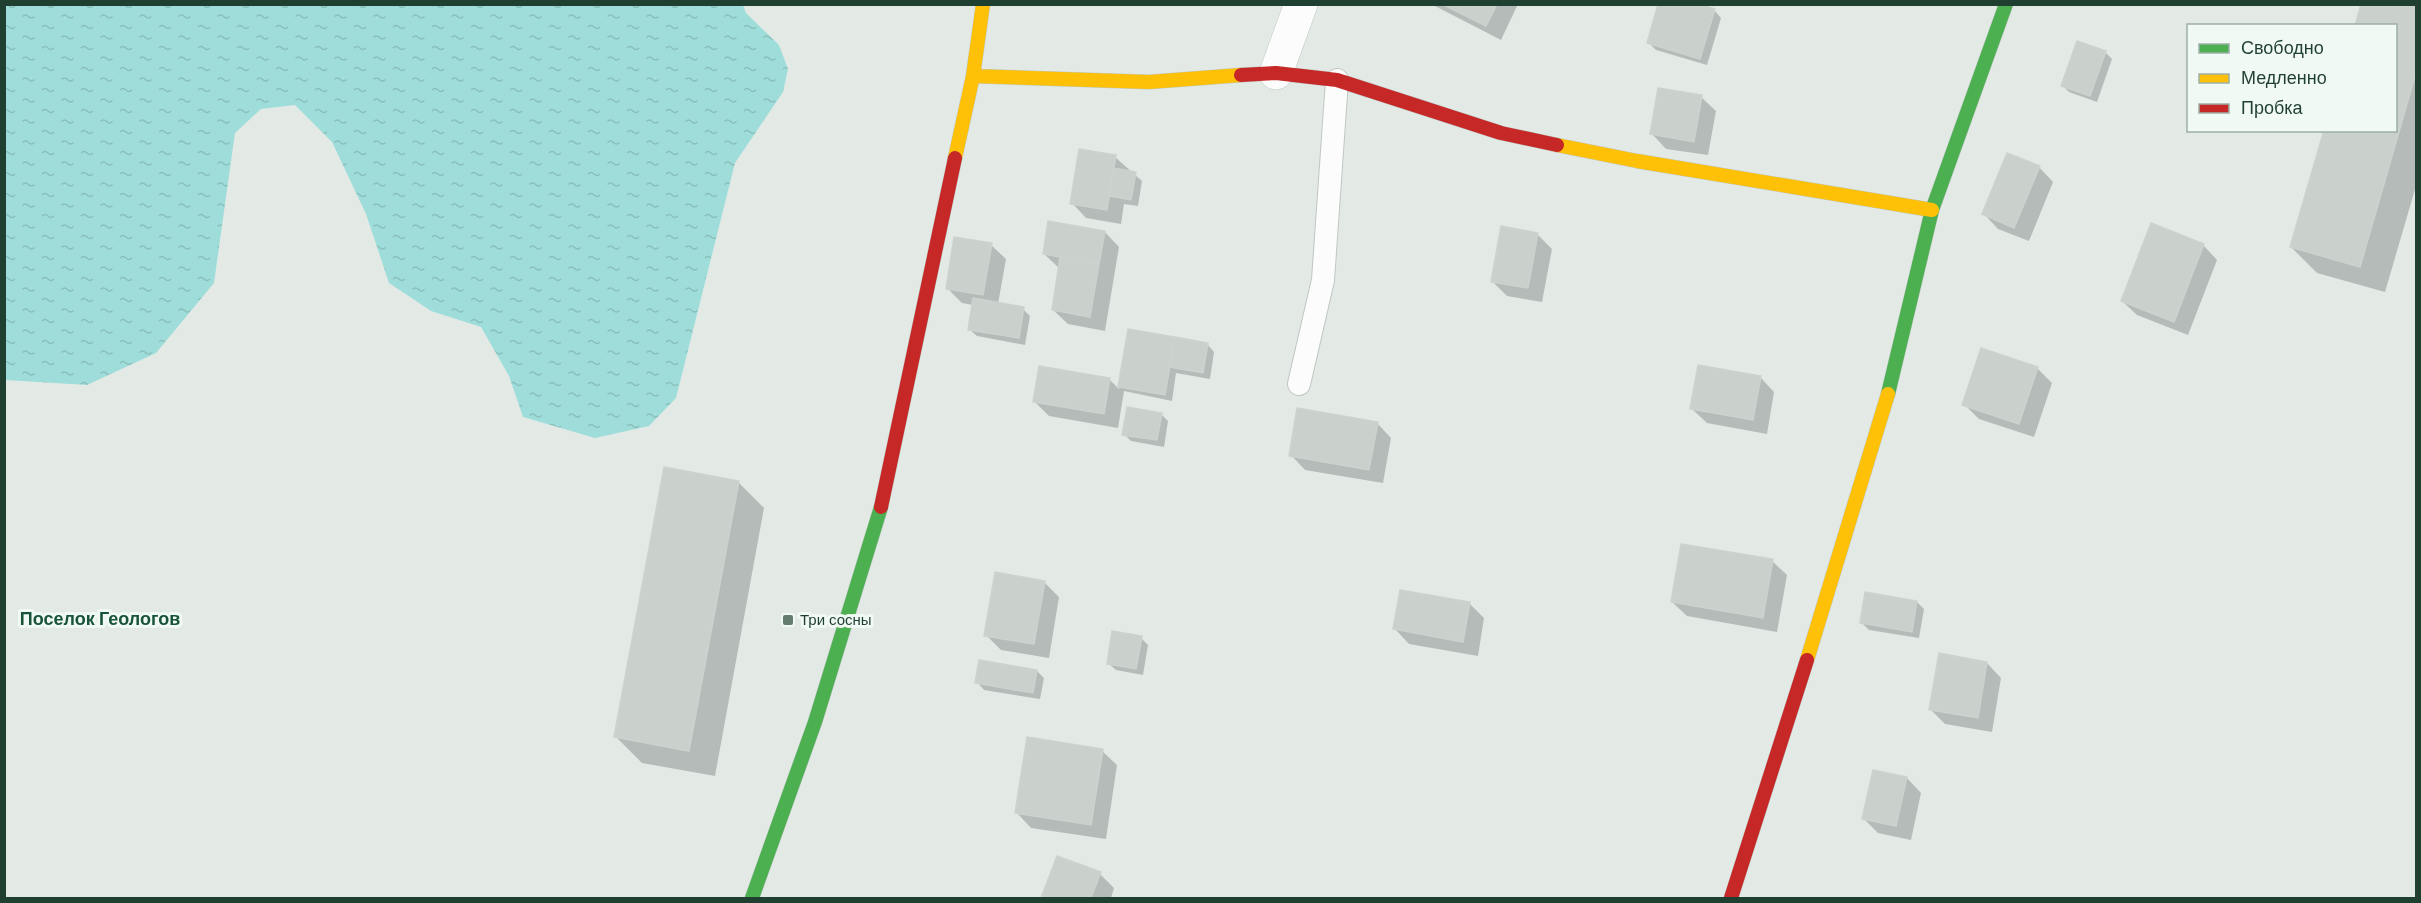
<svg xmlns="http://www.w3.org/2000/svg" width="2421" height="903" font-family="'DM Sans',sans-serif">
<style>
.water{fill:url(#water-ripples)}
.shadow{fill:#0003}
.building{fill:#cad1cd;stroke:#ccd3cf;stroke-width:1.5}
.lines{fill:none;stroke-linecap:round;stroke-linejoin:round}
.lane-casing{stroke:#c0c7c3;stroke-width:24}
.street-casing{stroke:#c0c7c3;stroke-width:34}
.fast-casing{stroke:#bec8c3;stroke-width:15}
.slow-casing{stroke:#bec8c3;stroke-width:15}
.jam-casing{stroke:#bec8c3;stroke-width:15}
.lane{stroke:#fbfcfb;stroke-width:22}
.street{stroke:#fbfcfb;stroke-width:33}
.fast{stroke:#4caf50;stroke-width:14}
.slow{stroke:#ffc107;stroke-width:14}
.jam{stroke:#c62828;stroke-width:14}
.poi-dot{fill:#647b70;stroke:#f1f9f4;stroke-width:2}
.labels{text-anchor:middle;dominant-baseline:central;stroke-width:6;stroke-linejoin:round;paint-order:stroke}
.poi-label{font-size:15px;fill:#1f3f30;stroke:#f1f9f4;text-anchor:start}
.quarter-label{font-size:18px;font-weight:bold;fill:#19543a;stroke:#f1f9f4}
</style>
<defs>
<pattern id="water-ripples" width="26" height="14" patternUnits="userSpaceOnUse" patternTransform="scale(1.5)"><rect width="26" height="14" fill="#9fddda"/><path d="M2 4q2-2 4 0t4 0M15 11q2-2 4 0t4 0" fill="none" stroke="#88bfbb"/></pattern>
</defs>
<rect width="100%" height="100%" fill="#e3eae6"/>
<path class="water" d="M 4,5 L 743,5 L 746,13 L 779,45 L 788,69 L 783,92 L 735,163 L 676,398 L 649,426 L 595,438 L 523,417 L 509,376 L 481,327 L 431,311 L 389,283 L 366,214 L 332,142 L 295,105 L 261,109 L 235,133 L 214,283 L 156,353 L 87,385 L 5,380 Z"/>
<path class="shadow" d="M 1431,4 L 1518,4 L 1501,40 Z
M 2362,4 L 2416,4 L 2416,186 L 2385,292 L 2317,273 L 2291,247 L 2396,130 L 2396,26 Z
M 1714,10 L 1721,18 L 1707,65 L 1656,50 L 1649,43 Z
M 2105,52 L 2112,59 L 2097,102 L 2069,92 L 2062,85 Z
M 1701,97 L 1716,111 L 1708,155 L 1666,149 L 1652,134 Z
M 1115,157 L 1142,181 L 1138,206 L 1124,204 L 1121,224 L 1086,218 L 1072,203 Z
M 2039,167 L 2053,182 L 2029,241 L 1998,229 L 1984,214 Z
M 1105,232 L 1119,247 L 1105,331 L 1068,324 L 1053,310 L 1059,268 L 1044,254 Z
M 1537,234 L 1552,249 L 1542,302 L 1507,296 L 1493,282 Z
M 991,245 L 1006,259 L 998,304 L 1023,309 L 1030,316 L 1025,345 L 977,336 L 969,329 L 973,305 L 962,303 L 947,288 Z
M 2203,245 L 2217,260 L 2188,335 L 2137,315 L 2122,301 Z
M 1129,331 L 1207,344 L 1214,352 L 1210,379 L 1176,373 L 1172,401 L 1124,391 L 1118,428 L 1049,416 L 1034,401 L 1109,379 L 1119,389 Z
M 2037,368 L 2052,383 L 2034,437 L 1979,419 L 1964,404 Z
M 1760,377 L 1774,392 L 1767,434 L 1707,423 L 1692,409 Z
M 1161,414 L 1168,421 L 1164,447 L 1131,441 L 1124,434 Z
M 1377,423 L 1391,438 L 1383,483 L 1305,470 L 1291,455 Z
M 738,482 L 764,508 L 715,776 L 642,763 L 616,737 Z
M 1772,561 L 1787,575 L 1777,632 L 1687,616 L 1672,602 Z
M 1044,582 L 1059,597 L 1049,658 L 1001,650 L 986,635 Z
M 1917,602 L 1924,609 L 1919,638 L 1869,630 L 1862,623 Z
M 1469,603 L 1484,618 L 1478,656 L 1409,644 L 1395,629 Z
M 1141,638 L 1148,645 L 1143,675 L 1116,670 L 1108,663 Z
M 1987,663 L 2001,678 L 1992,732 L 1945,724 L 1931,710 Z
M 1037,671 L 1044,678 L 1040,699 L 984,690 L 977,682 Z
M 1102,751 L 1117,765 L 1106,839 L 1031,828 L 1017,813 Z
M 1907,778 L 1921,793 L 1911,840 L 1878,833 L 1864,819 Z
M 1058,858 L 1100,874 L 1114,888 L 1111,898 L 1043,898 Z"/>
<path class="building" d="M 1442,4 L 1497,4 L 1486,26 Z
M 1658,4 L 1699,4 L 1715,9 L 1700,59 L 1647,43 Z
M 2361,4 L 2416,4 L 2416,73 L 2360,267 L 2290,247 L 2324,130 L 2396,130 L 2396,26 L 2355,26 Z
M 2077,41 L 2106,51 L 2090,96 L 2061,86 Z
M 1658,88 L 1702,95 L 1694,142 L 1650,134 Z
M 1079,149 L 1116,155 L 1107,210 L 1070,204 Z
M 2007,153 L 2040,166 L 2014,228 L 1982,214 Z
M 1113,168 L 1136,172 L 1131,200 L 1109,196 Z
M 1048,221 L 1105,231 L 1099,264 L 1043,254 Z
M 2151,223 L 2204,244 L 2174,322 L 2121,301 Z
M 1501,226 L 1538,233 L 1528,288 L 1491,282 Z
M 954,237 L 992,243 L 983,295 L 946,289 Z
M 1060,257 L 1099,264 L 1090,317 L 1052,310 Z
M 973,298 L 1024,307 L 1019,338 L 968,330 Z
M 1128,329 L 1175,337 L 1165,395 L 1118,387 Z
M 1175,337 L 1208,343 L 1203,373 L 1169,367 Z
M 1981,348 L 2038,367 L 2019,424 L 1962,405 Z
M 1698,365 L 1761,376 L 1753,420 L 1690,409 Z
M 1039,366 L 1110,378 L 1104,414 L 1033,402 Z
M 1127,407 L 1162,413 L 1157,440 L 1122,435 Z
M 1297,408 L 1378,422 L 1369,470 L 1289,456 Z
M 664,467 L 739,481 L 689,751 L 614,737 Z
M 1681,544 L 1773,559 L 1763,618 L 1671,602 Z
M 995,572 L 1045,581 L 1034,644 L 984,636 Z
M 1400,590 L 1470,602 L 1463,642 L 1393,629 Z
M 1865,592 L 1917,601 L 1912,632 L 1860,623 Z
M 1112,631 L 1142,636 L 1136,669 L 1107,664 Z
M 1939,653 L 1987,662 L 1978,718 L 1929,710 Z
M 979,660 L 1037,670 L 1033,693 L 975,683 Z
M 1027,737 L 1103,749 L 1091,825 L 1015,813 Z
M 1873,770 L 1907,777 L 1896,826 L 1862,819 Z
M 1057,856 L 1101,872 L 1091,898 L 1041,898 Z"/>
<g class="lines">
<g class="lane-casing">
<path id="lane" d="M 1299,384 L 1323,280 L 1337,80"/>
</g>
<g class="street-casing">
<path id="street" d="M 1276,73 L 1301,4"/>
</g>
<g class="fast-casing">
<path id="fast" d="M 1888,394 L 1932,210 L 2006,4
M 752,898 L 815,722 L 881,507"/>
</g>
<g class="slow-casing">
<path id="slow" d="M 973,76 L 1149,82 L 1241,75
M 1557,145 L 1637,161 L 1932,210
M 955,158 L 973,76 L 983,4
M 1807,660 L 1888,394"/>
</g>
<g class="jam-casing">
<path id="jam" d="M 1241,75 L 1276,73 L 1337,80 L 1501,133 L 1557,145
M 881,507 L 955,158
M 1731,898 L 1807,660"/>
</g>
<use href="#lane" class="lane"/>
<use href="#street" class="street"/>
<use href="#fast" class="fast"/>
<use href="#slow" class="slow"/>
<use href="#jam" class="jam"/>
</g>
<rect class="poi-dot" x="782" y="614" width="12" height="12" rx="3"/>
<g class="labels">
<g class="poi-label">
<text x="800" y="620">Три сосны</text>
</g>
<g class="quarter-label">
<text x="100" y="619">Поселок Геологов</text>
</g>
</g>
<rect width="2421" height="903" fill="none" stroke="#1f3f30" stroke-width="12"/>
<rect x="2187" y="24" width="210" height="108" fill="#f1f9f4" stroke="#9dafa6" stroke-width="1.5"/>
<rect x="2199" y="44" width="30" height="9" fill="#4caf50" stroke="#9dafa6" stroke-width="1.5"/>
<text x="2241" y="54" font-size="18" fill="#1f3f30">Свободно</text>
<rect x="2199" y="74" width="30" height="9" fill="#ffc107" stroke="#9dafa6" stroke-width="1.5"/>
<text x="2241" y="84" font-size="18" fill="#1f3f30">Медленно</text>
<rect x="2199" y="104" width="30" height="9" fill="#c62828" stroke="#9dafa6" stroke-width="1.5"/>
<text x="2241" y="114" font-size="18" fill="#1f3f30">Пробка</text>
</svg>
